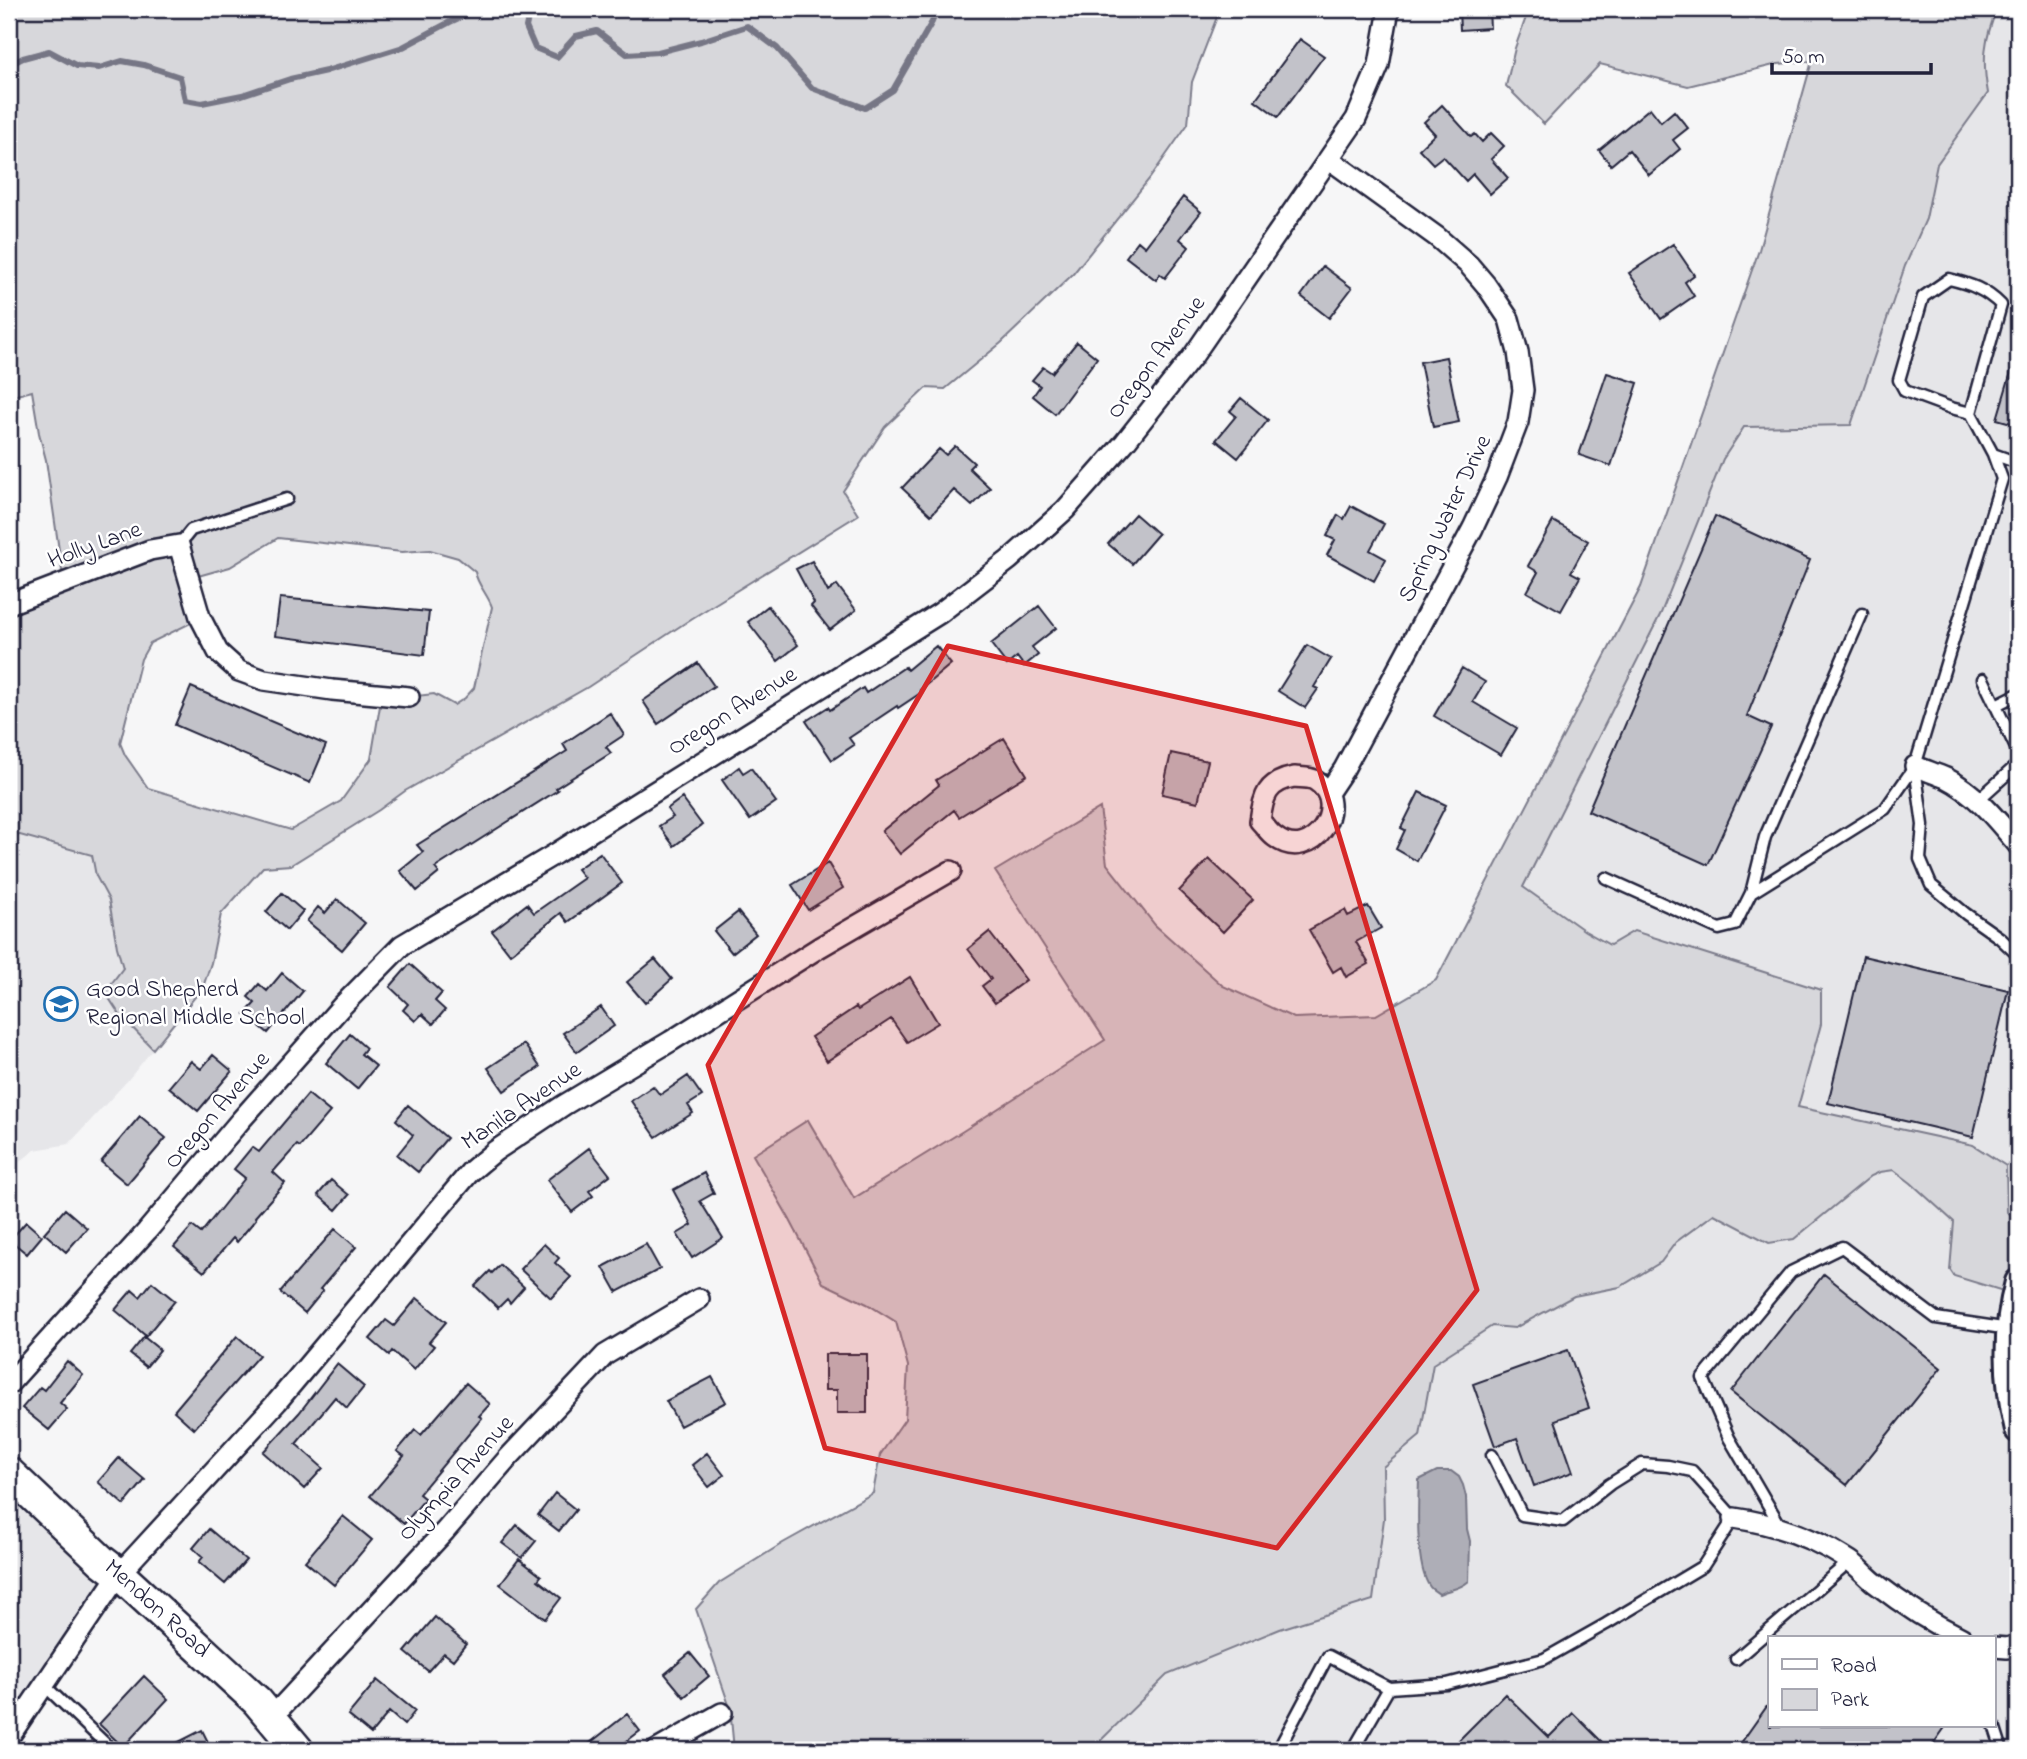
<svg xmlns="http://www.w3.org/2000/svg" width="2027" height="1759" font-family="'Indie Flower',sans-serif">
<style>
.built{fill:#e6e6e9;fill-rule:evenodd}
.green{fill:#d7d7db;stroke:#7c7c8b;stroke-width:2;fill-rule:evenodd}
.water{fill:#aeaeb7;stroke:#767685;stroke-width:2}
.lines{fill:none;stroke-linecap:round;stroke-linejoin:round}
.stream{stroke:#767685;stroke-width:6}
.building{fill:#c2c2c9;stroke:#22223b;stroke-width:2}
.service-casing{stroke:#22223b;stroke-width:15}
.minor-casing{stroke:#22223b;stroke-width:24}
.tertiary-casing{stroke:#22223b;stroke-width:30}
.primary-casing{stroke:#22223b;stroke-width:35}
.service{stroke:#fff;stroke-width:10}
.minor{stroke:#fff;stroke-width:19}
.tertiary{stroke:#fff;stroke-width:24}
.primary{stroke:#fff;stroke-width:30}
.marked{fill:#d62828;fill-opacity:0.2;stroke:#d62828;stroke-width:5;stroke-linejoin:round}
.labels{text-anchor:middle;dominant-baseline:central;stroke-width:5;stroke-linejoin:round;paint-order:stroke}
.street-label{font-size:24px;fill:#22223b;stroke:#fff}
.poi-label{font-size:24px;fill:#22223b;stroke:#fff;text-anchor:start}
</style>
<rect width="100%" height="100%" fill="#f6f6f7"/>
<filter id="ink" filterUnits="userSpaceOnUse"><feTurbulence type="fractalNoise" baseFrequency=".0143" numOctaves="2"/><feDisplacementMap in="SourceGraphic" scale="14" xChannelSelector="R" yChannelSelector="G"/><feConvolveMatrix kernelMatrix="1 2 1 2 8 2 1 2 1" color-interpolation-filters="sRGB"/></filter>
<g filter="url(#ink)">
<path class="built" d="M 1997,9 L 2018,9 L 2018,1219 L 2007,1212 L 2006,1166 L 1892,1127 L 1798,1107 L 1821,1024 L 1611,945 L 1585,931 L 1523,887 L 1661,613 L 1723,459 L 1744,427 L 1851,425 L 1906,266 L 1926,219 L 1937,164 L 1988,93 L 1984,70 L 1987,34 Z
M 9,832 L 92,855 L 96,876 L 109,900 L 117,947 L 124,968 L 120,1015 L 153,1049 L 128,1080 L 69,1144 L 35,1150 L 9,1170 Z
M 1894,1170 L 1911,1183 L 1954,1222 L 1950,1270 L 1954,1276 L 2010,1292 L 2018,1400 L 2018,1750 L 1091,1750 L 1167,1675 L 1280,1629 L 1372,1600 L 1384,1519 L 1383,1466 L 1420,1436 L 1433,1364 L 1492,1326 L 1515,1328 L 1574,1296 L 1620,1287 L 1661,1262 L 1676,1242 L 1714,1214 L 1769,1243 L 1794,1239 L 1871,1176 L 1880,1172 ZM 1770,1638 L 1994,1638 L 1994,1726 L 1770,1726 Z
M 9,1482 L 127,1587 L 9,1747 Z"/>
<path class="green" d="M 9,9 L 1220,9 L 1192,82 L 1188,124 L 1150,178 L 1073,274 L 1001,343 L 945,389 L 926,388 L 885,427 L 843,491 L 858,515 L 691,619 L 588,687 L 405,791 L 379,810 L 291,865 L 263,867 L 221,914 L 211,963 L 203,987 L 153,1049 L 120,1015 L 105,992 L 123,968 L 117,947 L 109,900 L 96,876 L 92,855 L 9,832 L 9,602 L 63,578 L 46,460 L 39,433 L 32,391 L 9,397 ZM 278,538 L 402,552 L 430,550 L 458,558 L 475,572 C 477,584 488,595 492,607 L 474,688 L 465,698 L 454,705 L 434,694 L 381,700 L 371,759 L 341,801 L 291,830 L 148,788 L 125,755 L 120,743 L 141,659 L 150,643 L 195,621 L 191,578 L 230,567 Z
M 1529,9 L 1997,9 C 1984,40 1982,60 1988,93 L 1937,164 L 1926,219 L 1905,266 L 1851,425 L 1744,427 L 1723,459 L 1661,613 L 1523,887 L 1585,931 L 1610,945 L 1634,931 L 1821,990 L 1821,1024 L 1798,1107 L 1973,1145 L 2006,1166 L 2007,1212 L 2018,1219 L 2018,1400 L 2010,1293 L 1954,1276 L 1950,1270 L 1954,1222 L 1911,1183 L 1894,1170 L 1880,1172 L 1871,1176 L 1794,1239 L 1769,1243 L 1714,1214 L 1676,1242 L 1661,1262 L 1620,1287 L 1574,1296 L 1515,1328 L 1492,1326 L 1433,1364 L 1420,1436 L 1383,1467 L 1384,1519 L 1373,1600 L 1280,1629 L 1167,1675 L 1091,1750 L 734,1750 L 730,1708 L 696,1609 L 719,1583 L 783,1543 L 873,1493 L 880,1455 L 905,1419 L 908,1366 L 896,1322 L 867,1304 L 823,1283 L 790,1220 L 753,1155 L 808,1120 L 854,1198 L 963,1131 L 1105,1040 L 995,871 L 1100,808 L 1107,864 L 1155,925 L 1223,986 L 1294,1018 L 1376,1015 L 1436,980 L 1641,587 L 1759,250 L 1812,61 L 1778,64 L 1688,86 L 1600,64 L 1544,124 L 1506,86 L 1515,48 Z"/>
<path class="water" d="M 1437,1471 L 1451,1471 L 1459,1477 L 1463,1485 L 1466,1497 L 1467,1529 L 1470,1541 L 1469,1581 C 1457,1591 1452,1588 1439,1594 C 1436,1591 1432,1590 1430,1587 C 1415,1567 1418,1505 1419,1480 Z"/>
<g class="lines">
<path class="stream" d="M 530,9 L 526,27 L 535,48 L 557,57 L 576,36 L 597,31 L 627,54 L 658,52 L 701,41 L 747,26 L 777,48 L 812,88 L 865,108 L 893,90 L 932,22 L 937,9
M 9,65 L 23,58 L 49,51 L 77,66 L 99,68 L 122,61 L 144,65 L 180,77 L 185,100 L 202,103 L 242,95 L 290,79 L 326,71 L 403,47 L 450,22 L 479,9"/>
</g>
<path class="building" d="M 1459,9 L 1489,9 L 1490,28 L 1460,30 Z
M 1300,39 L 1324,56 L 1278,117 L 1255,100 Z
M 1442,105 L 1471,137 L 1475,134 L 1482,142 L 1491,133 L 1504,146 L 1491,159 L 1508,178 L 1490,194 L 1473,174 L 1466,181 L 1443,156 L 1433,164 L 1419,149 L 1435,134 L 1424,122 Z
M 1650,108 L 1661,122 L 1674,111 L 1688,128 L 1673,140 L 1680,149 L 1649,175 L 1629,150 L 1611,165 L 1599,150 Z
M 1183,197 L 1201,212 L 1180,239 L 1189,247 L 1165,278 L 1160,274 L 1156,280 L 1126,257 L 1138,241 L 1145,247 Z
M 1673,244 L 1694,275 L 1685,282 L 1694,296 L 1661,319 L 1629,273 Z
M 1323,266 L 1352,288 L 1329,318 L 1301,296 Z
M 1077,342 L 1097,358 L 1055,414 L 1033,396 L 1040,386 L 1032,380 L 1043,367 L 1052,373 Z
M 1446,357 L 1459,422 L 1433,427 L 1420,362 Z
M 2014,362 L 2018,363 L 2018,425 L 1997,419 Z
M 1607,373 L 1638,383 L 1611,466 L 1579,455 Z
M 1241,398 L 1268,420 L 1238,458 L 1216,440 L 1236,416 L 1230,411 Z
M 955,446 L 974,463 L 969,468 L 990,488 L 972,506 L 954,490 L 931,515 L 902,488 L 939,449 L 946,455 Z
M 1351,506 L 1384,524 L 1370,550 L 1386,559 L 1374,581 L 1327,555 L 1335,540 L 1327,536 L 1338,515 L 1344,519 Z
M 1135,514 L 1158,534 L 1132,564 L 1108,544 Z
M 1715,516 L 1810,560 L 1747,716 L 1771,727 L 1708,865 L 1588,811 Z
M 1553,521 L 1588,541 L 1571,572 L 1580,577 L 1561,611 L 1527,592 L 1538,572 L 1528,566 Z
M 812,561 L 828,592 L 837,585 L 856,610 L 830,630 L 811,606 L 814,603 L 796,569 Z
M 280,598 L 429,612 L 424,655 L 275,636 Z
M 768,606 L 798,645 L 778,661 L 748,622 Z
M 1039,606 L 1056,628 L 1032,647 L 1038,655 L 1024,666 L 1017,657 L 1007,665 L 991,644 Z
M 1307,645 L 1331,659 L 1314,687 L 1318,689 L 1305,708 L 1278,691 Z
M 936,646 L 951,664 L 920,690 L 922,692 L 898,708 L 897,706 L 849,738 L 854,745 L 832,760 L 806,721 L 828,707 L 830,710 L 863,688 L 866,693 L 905,667 L 907,670 Z
M 698,663 L 714,686 L 658,724 L 643,701 Z
M 1462,668 L 1485,682 L 1473,702 L 1517,728 L 1501,755 L 1434,716 Z
M 191,687 L 326,745 L 310,783 L 175,725 Z
M 610,713 L 624,735 L 606,747 L 611,753 L 556,788 L 558,790 L 435,868 L 439,873 L 417,891 L 400,871 L 423,852 L 417,845 L 567,751 L 563,744 Z
M 1004,738 L 1027,775 L 959,817 L 954,810 L 900,854 L 882,831 L 939,785 L 936,780 Z
M 1171,753 L 1208,761 L 1198,802 L 1162,794 Z
M 739,767 L 743,773 L 751,768 L 776,802 L 750,820 L 722,780 Z
M 1419,792 L 1446,805 L 1417,861 L 1396,849 L 1405,830 L 1401,828 Z
M 682,798 L 702,825 L 674,846 L 659,826 L 673,817 L 667,809 Z
M 600,853 L 622,883 L 568,922 L 561,913 L 510,954 L 492,931 L 527,904 L 534,913 L 584,878 L 577,869 Z
M 1209,859 L 1253,900 L 1223,932 L 1179,891 Z
M 828,863 L 843,888 L 808,910 L 792,885 Z
M 282,893 L 303,911 L 287,930 L 266,912 Z
M 337,899 L 365,923 L 342,950 L 307,921 L 318,907 L 325,913 Z
M 1368,906 L 1381,928 L 1356,942 L 1369,964 L 1346,977 L 1341,967 L 1333,972 L 1309,930 L 1345,910 L 1348,916 Z
M 738,912 L 756,934 L 732,953 L 714,931 Z
M 989,932 L 1026,980 L 995,1003 L 982,986 L 991,979 L 968,949 Z
M 1863,956 L 2008,990 L 1973,1137 L 1828,1103 Z
M 655,959 L 672,979 L 645,1003 L 627,982 Z
M 410,964 L 442,993 L 435,1001 L 445,1010 L 433,1024 L 422,1014 L 415,1021 L 403,1010 L 408,1004 L 390,987 Z
M 282,973 L 303,991 L 268,1033 L 245,1014 L 255,1003 L 248,997 L 259,984 L 267,991 Z
M 910,977 L 938,1023 L 907,1042 L 891,1019 L 827,1061 L 811,1037 L 856,1007 L 858,1010 Z
M 601,1007 L 614,1026 L 577,1052 L 563,1033 Z
M 350,1034 L 366,1048 L 361,1054 L 376,1066 L 357,1089 L 326,1063 Z
M 524,1044 L 540,1067 L 504,1091 L 488,1068 Z
M 213,1055 L 232,1071 L 198,1111 L 169,1087 L 191,1061 L 201,1069 Z
M 688,1076 L 702,1096 L 688,1105 L 693,1113 L 656,1137 L 631,1101 L 653,1086 L 660,1095 Z
M 308,1094 L 330,1112 L 300,1147 L 297,1145 L 273,1172 L 285,1183 L 255,1217 L 256,1219 L 237,1242 L 233,1238 L 204,1272 L 174,1247 L 192,1226 L 201,1233 L 245,1178 L 234,1169 L 252,1147 L 259,1152 Z
M 408,1105 L 447,1138 L 418,1172 L 397,1155 L 413,1135 L 396,1120 Z
M 140,1116 L 166,1138 L 127,1184 L 101,1162 Z
M 589,1148 L 610,1175 L 589,1191 L 593,1196 L 572,1212 L 547,1180 Z
M 704,1173 L 714,1193 L 700,1201 L 723,1238 L 692,1258 L 677,1234 L 692,1225 L 673,1190 Z
M 331,1180 L 349,1195 L 336,1210 L 318,1195 Z
M 65,1209 L 87,1228 L 66,1252 L 44,1233 Z
M 26,1222 L 42,1236 L 27,1254 L 10,1240 Z
M 335,1229 L 356,1247 L 320,1289 L 323,1291 L 305,1313 L 280,1292 Z
M 544,1244 L 559,1258 L 555,1263 L 571,1277 L 551,1298 L 520,1269 Z
M 646,1244 L 660,1269 L 617,1292 L 603,1267 Z
M 500,1265 L 524,1287 L 510,1303 L 507,1299 L 498,1308 L 475,1286 L 490,1271 L 492,1273 Z
M 1824,1274 L 1941,1368 L 1847,1485 L 1731,1392 Z
M 152,1282 L 175,1301 L 146,1336 L 115,1310 L 132,1290 L 140,1297 Z
M 417,1298 L 446,1322 L 429,1342 L 434,1346 L 414,1370 L 392,1351 L 389,1355 L 370,1339 L 386,1320 L 394,1326 Z
M 237,1336 L 259,1355 L 194,1429 L 174,1411 Z
M 144,1337 L 160,1350 L 146,1367 L 130,1354 Z
M 1568,1350 L 1589,1408 L 1555,1420 L 1573,1472 L 1534,1486 L 1517,1438 L 1495,1446 L 1473,1384 Z
M 825,1354 L 867,1354 L 867,1413 L 837,1413 L 837,1390 L 825,1390 Z
M 67,1361 L 83,1375 L 60,1403 L 67,1409 L 49,1430 L 22,1408 L 40,1387 L 44,1390 Z
M 337,1364 L 364,1387 L 347,1408 L 335,1397 L 296,1444 L 323,1468 L 304,1489 L 263,1452 L 299,1413 Z
M 712,1377 L 726,1402 L 680,1426 L 666,1401 Z
M 466,1383 L 490,1404 L 479,1416 L 482,1418 L 419,1494 L 425,1499 L 404,1524 L 370,1496 L 404,1456 L 397,1451 L 415,1430 L 421,1435 Z
M 707,1453 L 724,1475 L 709,1487 L 692,1465 Z
M 119,1458 L 145,1480 L 124,1505 L 98,1482 Z
M 555,1493 L 576,1510 L 559,1531 L 538,1515 Z
M 343,1516 L 372,1540 L 334,1585 L 305,1561 Z
M 517,1525 L 536,1541 L 522,1558 L 502,1543 Z
M 209,1529 L 246,1560 L 225,1584 L 199,1562 L 203,1557 L 193,1548 Z
M 519,1559 L 541,1576 L 538,1580 L 561,1598 L 545,1619 L 500,1584 Z
M 435,1617 L 466,1644 L 453,1660 L 444,1653 L 428,1671 L 405,1652 Z
M 690,1653 L 709,1676 L 684,1697 L 665,1674 Z
M 144,1676 L 168,1699 L 123,1747 L 99,1724 Z
M 377,1680 L 415,1711 L 404,1725 L 389,1712 L 371,1734 L 348,1715 Z
M 1505,1694 L 1549,1737 L 1573,1713 L 1610,1750 L 1449,1750 Z
M 1770,1702 L 1770,1726 L 1946,1726 L 1929,1750 L 1736,1750 Z
M 627,1714 L 640,1731 L 615,1750 L 581,1750 Z
M 202,1730 L 212,1750 L 163,1750 Z"/>
<g class="lines">
<g class="service-casing">
<path id="service" d="M 1993,454 L 2018,463
M 179,545 L 191,530 L 287,499
M 1983,679 L 2018,752
M 1996,705 L 2018,694
M 1915,767 L 1923,825 L 1920,859 L 1931,885 L 1966,914 L 2000,938 L 2018,955
M 1977,801 L 2018,764
M 1606,878 L 1719,929 L 1735,925 L 1751,893 L 1885,809 L 1915,766 L 2002,479 L 1993,454 L 1971,413 L 1951,408 L 1905,391 L 1899,380 L 1923,297 L 1949,279 C 1970,284 1985,289 2001,305 L 1971,413
M 1751,893 L 1765,837 L 1862,614
M 1781,1527 L 1729,1438 L 1703,1378 L 1791,1272 L 1842,1247 L 1936,1318 L 2009,1329
M 1736,1659 L 1850,1561
M 44,1685 L 112,1750
M 1389,1688 L 1447,1684 L 1544,1659 L 1606,1624 L 1703,1566 L 1734,1518 L 1692,1471 L 1668,1466 L 1642,1464 L 1610,1484 L 1563,1521 L 1522,1515 L 1492,1455
M 1994,1725 L 2002,1750
M 1278,1750 L 1328,1656 L 1389,1688 L 1353,1750"/>
</g>
<g class="minor-casing">
<path id="minor" d="M 9,604 L 150,550 L 179,545 L 200,617 L 218,652 L 239,671 L 264,680 L 332,690 L 409,697
M 1915,766 C 1925,770 1936,774 1946,778 C 1976,793 1997,820 2018,845
M 1294,777 C 1301,778 1311,777 1316,781 C 1352,804 1312,866 1275,837 C 1269,833 1265,826 1260,821 C 1263,796 1267,782 1294,777 Z
M 1328,793 L 1344,769 L 1473,528 L 1497,477 L 1518,422 L 1523,390 L 1518,352 L 1509,319 L 1486,285 L 1469,265 L 1437,237 L 1329,159
M 9,1384 L 147,1231 L 240,1121 L 341,1007 L 402,945 L 555,854 L 940,613 L 1009,560 L 1065,510 L 1125,442 L 1193,356 L 1356,119 L 1379,65 L 1389,9
M 1734,1518 C 1775,1524 1815,1538 1850,1561 C 1859,1567 1866,1576 1875,1583 C 1902,1604 1931,1623 1962,1638
M 1994,1647 L 2007,1648 L 2018,1645
M 272,1717 L 445,1531 L 509,1457 L 605,1355 L 699,1299
M 9,1737 L 119,1574 L 277,1402 L 470,1172 L 495,1151 L 564,1105 L 671,1041 L 820,947 L 951,871
M 657,1750 L 722,1713"/>
</g>
<g class="tertiary-casing">
<path id="tertiary" d="M 2018,1282 C 2005,1330 2006,1381 2018,1430"/>
</g>
<g class="primary-casing">
<g id="primary">
<path id="s1" d="M 9,1473 L 102,1561 L 119,1574 L 257,1701 L 298,1750"/>
</g>
</g>
<use href="#service" class="service"/>
<use href="#minor" class="minor"/>
<use href="#tertiary" class="tertiary"/>
<use href="#primary" class="primary"/>
</g>
</g>
<path class="marked" d="M 948,646 L 1306,726 L 1477,1290 L 1277,1548 L 825,1448 L 708,1065 Z"/>
<defs>
<g id="school-ring" transform="scale(1.75)"><circle r="9.5" fill="#fff" stroke="#1f6fb2" stroke-width="1.5"/><path d="M0-5L7-2L0 1L-7-2ZM-4 1L0 2.5L4 1V4Q0 6-4 4Z" fill="#1f6fb2"/></g>
</defs>
<g fill-rule="evenodd">
<use href="#school-ring" x="61" y="1004"/>
</g>
<g class="labels">
<g class="street-label">
<text transform="translate(1157 358) rotate(-53)">Oregon Avenue</text>
<text transform="translate(1446 519) rotate(-64)">Spring Water Drive</text>
<text transform="translate(95 546) rotate(-20)">Holly Lane</text>
<text transform="translate(733 712) rotate(-32)">Oregon Avenue</text>
<text transform="translate(522 1107) rotate(-34)">Manila Avenue</text>
<text transform="translate(218 1111) rotate(-49)">Oregon Avenue</text>
<text transform="translate(457 1479) rotate(-48)">Olympia Avenue</text>
<text stroke="none"><textPath href="#s1" startOffset="201">Mendon Road</textPath></text>
</g>
<g class="poi-label">
<text x="86" y="990">Good Shepherd<tspan x="86" dy="28">Regional Middle School</tspan></text>
</g>
</g>
<rect width="2027" height="1759" fill="none" stroke="#fff" stroke-width="35"/>
<rect x="18" y="18" width="1992" height="1724" fill="none" stroke="#22223b" stroke-width="2.5" filter="url(#ink)"/>
<rect x="1768" y="1636" width="228" height="91" fill="#ffffff" stroke="#a7a7b1" stroke-width="2"/>
<rect x="1782" y="1659" width="35" height="10" fill="#ffffff" stroke="#a7a7b1" stroke-width="2"/>
<text x="1831" y="1672" font-size="21" fill="#22223b">Road</text>
<rect x="1782" y="1689" width="35" height="21" fill="#d7d7db" stroke="#a7a7b1" stroke-width="2"/>
<text x="1831" y="1706" font-size="21" fill="#22223b">Park</text>
<path d="M1772 63v10h159v-10" fill="none" stroke="#22223b" stroke-width="3.5"/>
<text x="1782" y="63" font-size="21" fill="#22223b" stroke="#ffffff" stroke-width="5" paint-order="stroke">50 m</text>
</svg>
